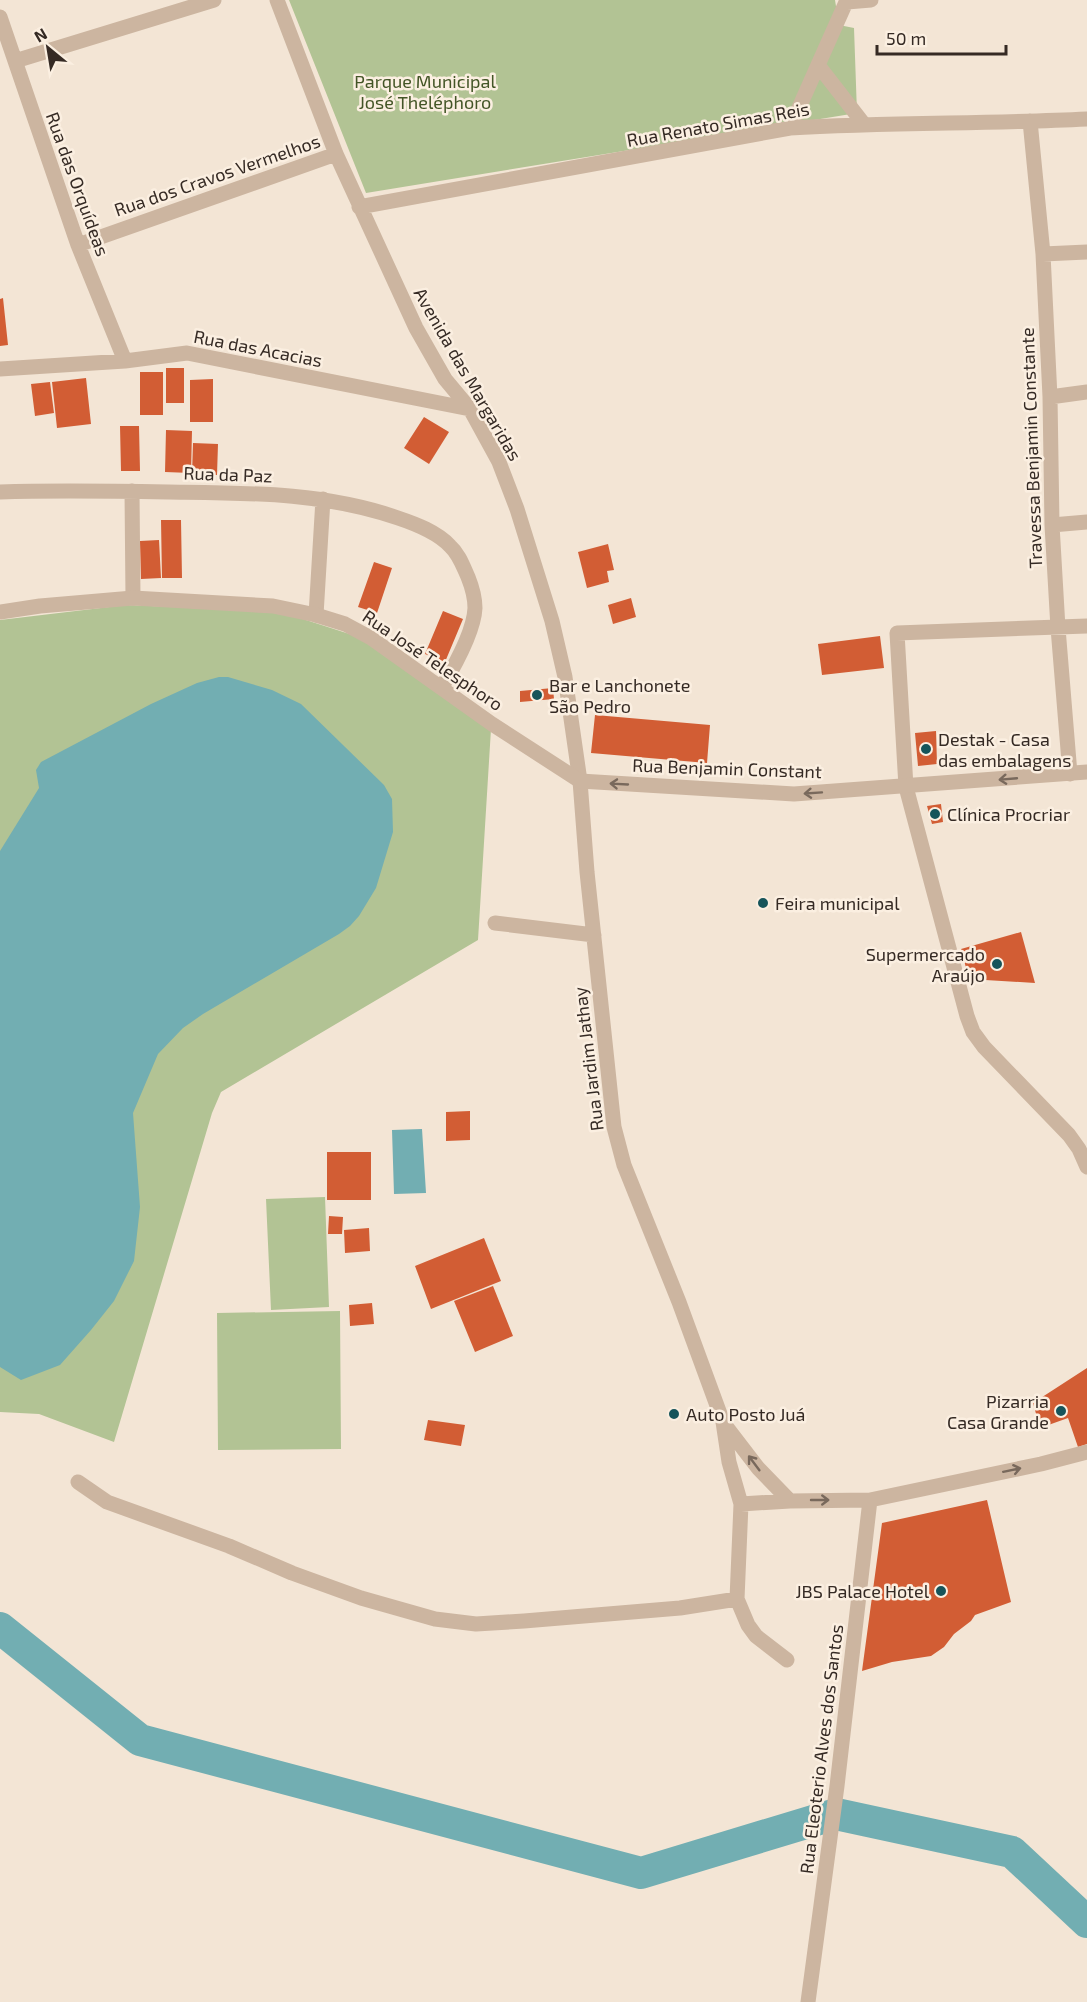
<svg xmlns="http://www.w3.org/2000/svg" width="1087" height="2002" font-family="'Exo 2',sans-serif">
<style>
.green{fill:#b2c394}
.water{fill:#72aeb2}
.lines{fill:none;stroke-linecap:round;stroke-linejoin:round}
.river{stroke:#72aeb2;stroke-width:32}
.building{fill:#d25d34}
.minor{stroke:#ccb5a0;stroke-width:15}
.tertiary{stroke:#ccb5a0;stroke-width:15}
.oneway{stroke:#79695c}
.poi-dot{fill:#16545a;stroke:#fbefe1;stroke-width:2}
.labels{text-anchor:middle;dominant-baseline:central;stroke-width:5;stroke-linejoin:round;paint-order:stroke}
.park-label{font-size:18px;fill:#435526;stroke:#fbefe1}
.street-label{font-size:18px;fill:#352a24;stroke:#fbefe1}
.poi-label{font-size:18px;fill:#352a24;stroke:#fbefe1;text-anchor:start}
</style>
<rect width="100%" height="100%" fill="#f3e5d5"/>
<path class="green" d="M 289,0 L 835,0 L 839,25 L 854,28 L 857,113 L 366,193 Z
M 126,605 L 278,611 L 365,639 L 491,729 L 478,940 L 221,1092 L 212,1113 L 114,1442 L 39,1414 L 0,1412 L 0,620 Z
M 325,1197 L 329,1307 L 271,1310 L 266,1199 Z
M 340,1311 L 341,1449 L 218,1450 L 217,1313 Z"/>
<path class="water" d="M 219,677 L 228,677 L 272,690 L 301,704 L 384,785 L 392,799 L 393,832 L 376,888 L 359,916 L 350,926 L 339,934 L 203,1014 L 183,1028 L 158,1054 L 133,1113 L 140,1207 L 134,1261 L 114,1301 L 91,1330 L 60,1365 L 21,1380 L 0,1367 L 0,851 L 39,788 L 36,770 L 41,762 L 151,704 L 197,683 Z
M 422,1129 L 426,1193 L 394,1194 L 392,1130 Z"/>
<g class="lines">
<path class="river" d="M 0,1628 L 140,1740 L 641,1873 L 836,1814 L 1012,1852 L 1087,1922"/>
</g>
<path class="building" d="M 3,298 L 8,345 L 0,346 L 0,299 Z
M 166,368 L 184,368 L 184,403 L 166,403 Z
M 140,372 L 163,372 L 163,415 L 140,415 Z
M 86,378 L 91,424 L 57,428 L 52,382 Z
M 213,379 L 213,422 L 190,422 L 190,380 Z
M 50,382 L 54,413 L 35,416 L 31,384 Z
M 424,417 L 449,432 L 429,464 L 404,448 Z
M 120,426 L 139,426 L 140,471 L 121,471 Z
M 166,430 L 192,431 L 191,473 L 165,472 Z
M 193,443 L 218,444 L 217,475 L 192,474 Z
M 161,520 L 181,520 L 182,578 L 162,578 Z
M 159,540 L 161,578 L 141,579 L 140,541 Z
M 608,544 L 614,570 L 607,571 L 609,582 L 587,588 L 578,552 Z
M 374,562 L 392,568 L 377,613 L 358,607 Z
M 631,598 L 636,617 L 613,624 L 608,605 Z
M 443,611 L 463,619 L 445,662 L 425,654 Z
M 880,636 L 884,668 L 822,675 L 818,644 Z
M 553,688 L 554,699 L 520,702 L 520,691 Z
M 595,715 L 710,725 L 707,763 L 591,753 Z
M 936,731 L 937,764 L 918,766 L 915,733 Z
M 941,804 L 943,822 L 932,824 L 927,806 Z
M 1021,932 L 1035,983 L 969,979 L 961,949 Z
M 470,1111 L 470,1140 L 446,1141 L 446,1112 Z
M 327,1152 L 371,1152 L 371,1200 L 327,1200 Z
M 329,1216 L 343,1217 L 342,1234 L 328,1234 Z
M 369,1228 L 370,1251 L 345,1253 L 344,1230 Z
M 484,1238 L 501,1281 L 431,1309 L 415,1266 Z
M 493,1286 L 513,1336 L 475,1352 L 454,1301 Z
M 372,1303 L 374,1324 L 350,1326 L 349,1305 Z
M 1087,1368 L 1087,1444 L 1078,1447 L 1068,1418 L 1040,1428 L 1033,1403 Z
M 428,1420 L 465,1425 L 461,1446 L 424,1440 Z
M 987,1500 L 1011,1602 L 975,1615 L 971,1621 L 954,1634 L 944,1647 L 931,1656 L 892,1662 L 862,1671 L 882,1523 Z"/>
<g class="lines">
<path class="minor" d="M 277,0 L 336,154 L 416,328 L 445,379 L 470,409 L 499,462 L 517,509 L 552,621 L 565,677 L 580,781 L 587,872 L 614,1127 L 624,1165 L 679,1302 L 723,1422 L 729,1462 L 741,1504 L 737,1599 L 748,1625 L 756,1636 L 787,1660
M 847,0 L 818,65 L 863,123
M 847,2 L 871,0
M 0,17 L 78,245 L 125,361
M 15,61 L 214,0
M 1030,121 L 1043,254 L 1050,397 L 1052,525 L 1058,628 L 1070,774
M 790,128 L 818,65
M 359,207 L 790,128 C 889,122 988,124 1087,119
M 78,245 L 336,154
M 1043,254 L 1087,252
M 0,369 L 125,361 L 187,353 L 470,409
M 1050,397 L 1087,392
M 132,491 L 133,598
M 0,492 C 56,490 112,491 169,492 C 247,493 323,492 398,518 C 416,524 437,532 450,546 C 459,554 463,566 468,577 C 472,587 475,598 475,608 C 474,631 454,667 442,687
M 1052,525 L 1087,522
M 316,615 L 323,499
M 1087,626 L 897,633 L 906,787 L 967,1016 L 973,1032 L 984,1047 L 1069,1135 L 1079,1149 L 1087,1167
M 495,923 L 594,935
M 725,1425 L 758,1468 L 790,1501
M 78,1482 L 107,1502 L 229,1546 L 292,1573 L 361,1598 L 435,1619 L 476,1624 L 524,1621 L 680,1608 L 737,1599
M 741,1504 L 790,1501 L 870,1500 L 1041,1464 L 1087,1452
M 808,2002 L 837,1786 L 870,1500"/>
<path class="tertiary" d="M 0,612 L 40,606 L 133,598 L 273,606 L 316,615 L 345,624 L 371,638 L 492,724 L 580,781 L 794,794 L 1087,772"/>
</g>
<defs><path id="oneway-shaft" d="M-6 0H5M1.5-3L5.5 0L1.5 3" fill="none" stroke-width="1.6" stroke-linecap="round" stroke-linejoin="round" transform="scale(1.5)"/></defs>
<g class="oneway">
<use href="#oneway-shaft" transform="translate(1008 779) rotate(175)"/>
<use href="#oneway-shaft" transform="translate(619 784) rotate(-177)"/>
<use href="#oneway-shaft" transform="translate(813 793) rotate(176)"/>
<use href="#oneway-shaft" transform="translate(754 1463) rotate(-127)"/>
<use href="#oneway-shaft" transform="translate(1012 1470) rotate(-12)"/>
<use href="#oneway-shaft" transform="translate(820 1500)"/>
</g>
<g class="poi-dot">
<circle cx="537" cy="695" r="6"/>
<circle cx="926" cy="749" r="6"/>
<circle cx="935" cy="814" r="6"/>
<circle cx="763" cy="903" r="6"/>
<circle cx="997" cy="964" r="6"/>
<circle cx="1061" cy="1411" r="6"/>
<circle cx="674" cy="1414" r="6"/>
<circle cx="941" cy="1591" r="6"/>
</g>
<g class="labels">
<g class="park-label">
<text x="425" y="81">Parque Municipal<tspan x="425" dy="21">José Theléphoro</tspan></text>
</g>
<g class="street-label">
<text transform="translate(718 124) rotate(-10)">Rua Renato Simas Reis</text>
<text transform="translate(217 175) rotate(-19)">Rua dos Cravos Vermelhos</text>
<text transform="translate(78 184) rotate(70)">Rua das Orquídeas</text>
<text transform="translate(258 348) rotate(11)">Rua das Acacias</text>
<text transform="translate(468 374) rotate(60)">Avenida das Margaridas</text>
<text transform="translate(1031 448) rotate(-92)">Travessa Benjamin Constante</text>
<text transform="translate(228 474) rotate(2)">Rua da Paz</text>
<text transform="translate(433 660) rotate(34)">Rua José Telesphoro</text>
<text transform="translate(727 768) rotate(2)">Rua Benjamin Constant</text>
<text transform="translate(588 1059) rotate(-97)">Rua Jardim Jathay</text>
<text transform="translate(821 1749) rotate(-83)">Rua Eleoterio Alves dos Santos</text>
</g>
<g class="poi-label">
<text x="549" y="685">Bar e Lanchonete<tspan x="549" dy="21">São Pedro</tspan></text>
<text x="938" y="739">Destak - Casa<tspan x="938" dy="21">das embalagens</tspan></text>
<text x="947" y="814">Clínica Procriar</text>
<text x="775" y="903">Feira municipal</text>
<text x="985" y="954" text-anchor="end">Supermercado<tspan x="985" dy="21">Araújo</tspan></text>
<text x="1049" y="1401" text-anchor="end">Pizarria<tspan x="1049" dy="21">Casa Grande</tspan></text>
<text x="686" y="1414">Auto Posto Juá</text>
<text x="929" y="1591" text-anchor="end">JBS Palace Hotel</text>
</g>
</g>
<g transform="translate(48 48) rotate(330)" stroke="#fbefe1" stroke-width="4.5" paint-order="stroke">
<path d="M0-4.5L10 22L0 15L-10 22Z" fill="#352a24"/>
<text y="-9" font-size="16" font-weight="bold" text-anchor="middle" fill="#352a24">N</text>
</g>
<path d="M877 45v9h129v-9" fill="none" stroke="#352a24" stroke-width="3"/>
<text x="886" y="45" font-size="18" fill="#352a24" stroke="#fbefe1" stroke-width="4.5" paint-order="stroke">50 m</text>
</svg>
